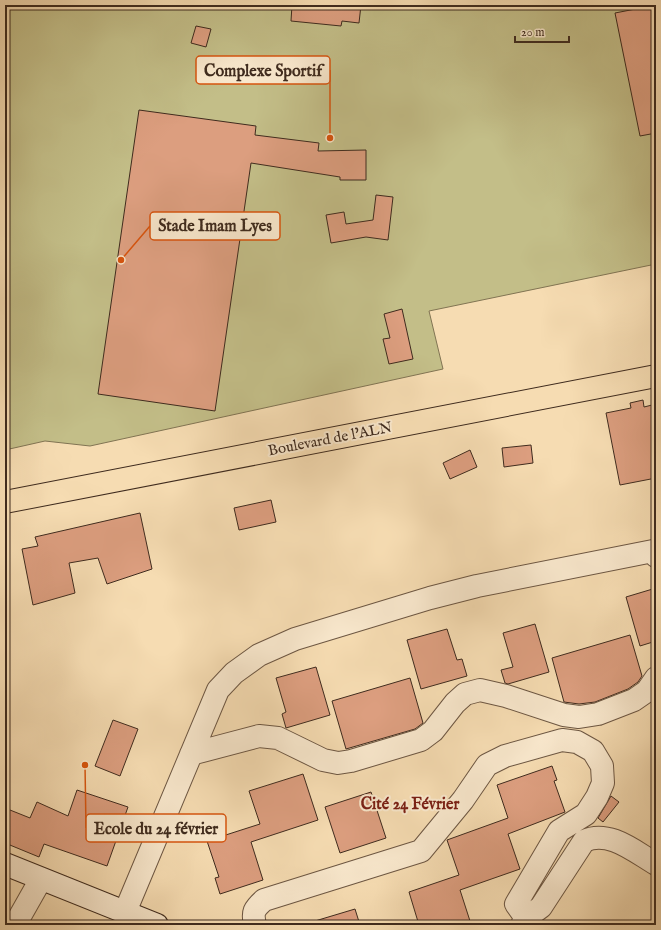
<svg xmlns="http://www.w3.org/2000/svg" width="661" height="930" font-family="'IM FELL English',serif">
<style>
.green{fill:#c3be88;stroke:#817453}
.building{fill:#dc9e7f;stroke:#3f2b1e}
.lines{fill:none;stroke-linecap:round;stroke-linejoin:round}
.street-casing{stroke:#6d5743;stroke-width:24}
.secondary-casing{stroke:#3f2b1e;stroke-width:24}
.primary-casing{stroke:#3f2b1e;stroke-width:24}
.street{stroke:#f9e8cd;stroke-width:22}
.secondary{stroke:#f9e8cd;stroke-width:22}
.primary{stroke:#f6dcb2;stroke-width:22}
.labels{text-anchor:middle;dominant-baseline:central;stroke-width:4;stroke-linejoin:round;paint-order:stroke}
.street-label{font-size:15px;fill:#3f2b1e;stroke:#f9e8cd}
.neighbourhood-label{font-size:16px;font-weight:bold;fill:#7a1f14;stroke:#f9e8cd}
.leader{fill:none;stroke:#d7540e;stroke-width:1.5}
.callout-dot{fill:#d7540e;stroke:#f9e8cd;stroke-width:1.5}
.callout{fill:#f9e8cd;stroke:#d7540e;stroke-width:1.5}
.callout-label{font-size:16px;text-anchor:middle;font-weight:bold;fill:#3f2b1e}
</style>
<rect width="100%" height="100%" fill="#f6dcb2"/>
<filter id="stains"><feTurbulence type="fractalNoise" baseFrequency=".005" numOctaves="4"/><feColorMatrix values="0 0 0 0 .2 0 0 0 0 .09 0 0 0 0 .02 0 0 0 .5 -.17"/></filter>
<radialGradient id="worn" r=".72"><stop offset=".6" stop-color="#630" stop-opacity="0"/><stop offset="1" stop-color="#630" stop-opacity=".3"/></radialGradient>
<path class="green" d="M 5,5 L 170,5 L 358,11 L 360,5 L 656,5 L 656,264 L 429,311 L 443,369 L 90,446 L 45,441 L 5,450 Z"/>
<path class="building" d="M 292,5 L 361,5 L 359,23 L 342,21 L 341,26 L 291,21 Z
M 656,5 L 656,133 L 640,136 L 615,13 Z
M 196,26 L 211,29 L 206,47 L 191,43 Z
M 139,110 L 256,126 L 255,135 L 319,143 L 318,151 L 366,150 L 366,180 L 340,180 L 340,177 L 251,163 L 215,411 L 98,394 Z
M 376,195 L 393,197 L 388,240 L 366,237 L 331,243 L 326,215 L 344,212 L 346,224 L 373,220 Z
M 402,309 L 413,359 L 389,364 L 383,339 L 390,338 L 384,314 Z
M 643,400 L 644,407 L 656,404 L 656,478 L 620,485 L 606,413 L 631,408 L 630,403 Z
M 531,445 L 533,463 L 504,467 L 502,448 Z
M 470,450 L 477,467 L 450,479 L 443,463 Z
M 271,500 L 276,522 L 239,530 L 234,508 Z
M 140,513 L 152,569 L 107,584 L 98,558 L 69,563 L 75,593 L 33,605 L 22,549 L 38,546 L 35,537 Z
M 656,588 L 656,641 L 640,646 L 626,597 Z
M 535,624 L 549,672 L 508,684 L 505,683 L 501,670 L 513,667 L 503,633 Z
M 447,629 L 457,660 L 462,659 L 467,676 L 421,689 L 407,640 Z
M 630,635 L 642,676 L 638,682 L 628,689 L 595,702 L 579,704 L 564,702 L 552,658 Z
M 316,667 L 330,715 L 286,728 L 282,714 L 286,712 L 276,678 Z
M 410,678 L 423,723 L 415,729 L 346,749 L 332,701 Z
M 113,720 L 138,729 L 120,776 L 95,766 Z
M 552,766 L 557,780 L 554,781 L 565,812 L 508,834 L 520,869 L 460,890 L 470,921 L 458,925 L 419,925 L 409,892 L 459,875 L 447,840 L 508,818 L 497,785 Z
M 303,774 L 318,820 L 251,842 L 263,880 L 220,894 L 215,878 L 219,877 L 207,841 L 260,824 L 249,791 Z
M 77,790 L 128,807 L 107,866 L 44,844 L 39,857 L 5,843 L 5,808 L 30,818 L 37,802 L 68,816 Z
M 371,792 L 386,838 L 340,853 L 325,807 Z
M 611,796 L 619,802 L 603,822 L 598,818 Z
M 355,909 L 360,925 L 316,925 L 315,921 Z"/>
<g class="lines">
<g class="street-casing">
<path id="street" d="M 191,754 L 259,736 L 278,738 L 323,760 L 338,763 L 351,761 L 421,740 L 433,731 L 455,703 L 465,694 L 480,690 L 506,696 L 564,715 L 579,717 L 598,714 L 634,700 L 647,691 L 656,678
M 125,912 L 218,690 L 234,673 L 259,655 L 295,639 L 430,598 L 477,586 L 653,551 L 656,556
M 15,925 L 41,879
M 255,925 C 252,912 254,909 264,900 L 421,851 L 463,800 L 487,765 L 505,756 L 562,740 L 577,742 L 593,751 L 602,766 L 603,783 L 597,797 L 586,814 L 559,831 L 516,904 L 526,918
M 522,925 L 526,918 L 541,907 L 584,841 C 609,829 635,852 656,864"/>
</g>
<g class="secondary-casing">
<path id="secondary" d="M 5,864 L 157,925"/>
</g>
<g class="primary-casing">
<path id="primary" d="M 5,502 L 656,376"/>
</g>
<use href="#street" class="street"/>
<use href="#secondary" class="secondary"/>
<use href="#primary" class="primary"/>
</g>
<g class="labels">
<g class="street-label">
<text transform="translate(330 439) rotate(-11)">Boulevard de l'ALN</text>
</g>
<g class="neighbourhood-label">
<text x="410" y="805">Cité 24 Février</text>
</g>
</g>
<path class="leader" d="M330 138L330 70M121 260L150 226M85 765L86 828"/>
<g class="callout-dot">
<circle cx="330" cy="138" r="4"/>
<circle cx="121" cy="260" r="4"/>
<circle cx="85" cy="765" r="4"/>
</g>
<g class="callout">
<rect x="196" y="56" width="134" height="28" rx="4"/>
<rect x="150" y="212" width="130" height="28" rx="4"/>
<rect x="86" y="814" width="140" height="28" rx="4"/>
</g>
<g class="callout-label">
<text x="263" y="76">Complexe Sportif</text>
<text x="215" y="231">Stade Imam Lyes</text>
<text x="156" y="834">Ecole du 24 février</text>
</g>
<rect width="661" height="930" fill="none" stroke="#f6dcb2" stroke-width="20"/>
<rect x="6" y="6" width="649" height="918" fill="none" stroke="#3f2b1e" stroke-width="2"/>
<rect x="10" y="10" width="641" height="910" fill="none" stroke="#3f2b1e"/>
<path d="M515 36v6h54v-6" fill="none" stroke="#3f2b1e" stroke-width="2"/>
<text x="521" y="36" font-size="12" fill="#3f2b1e" stroke="#f9e8cd" stroke-width="3" paint-order="stroke">20 m</text>
<rect width="100%" height="100%" filter="url(#stains)"/>
<rect width="100%" height="100%" fill="url(#worn)"/>
</svg>
